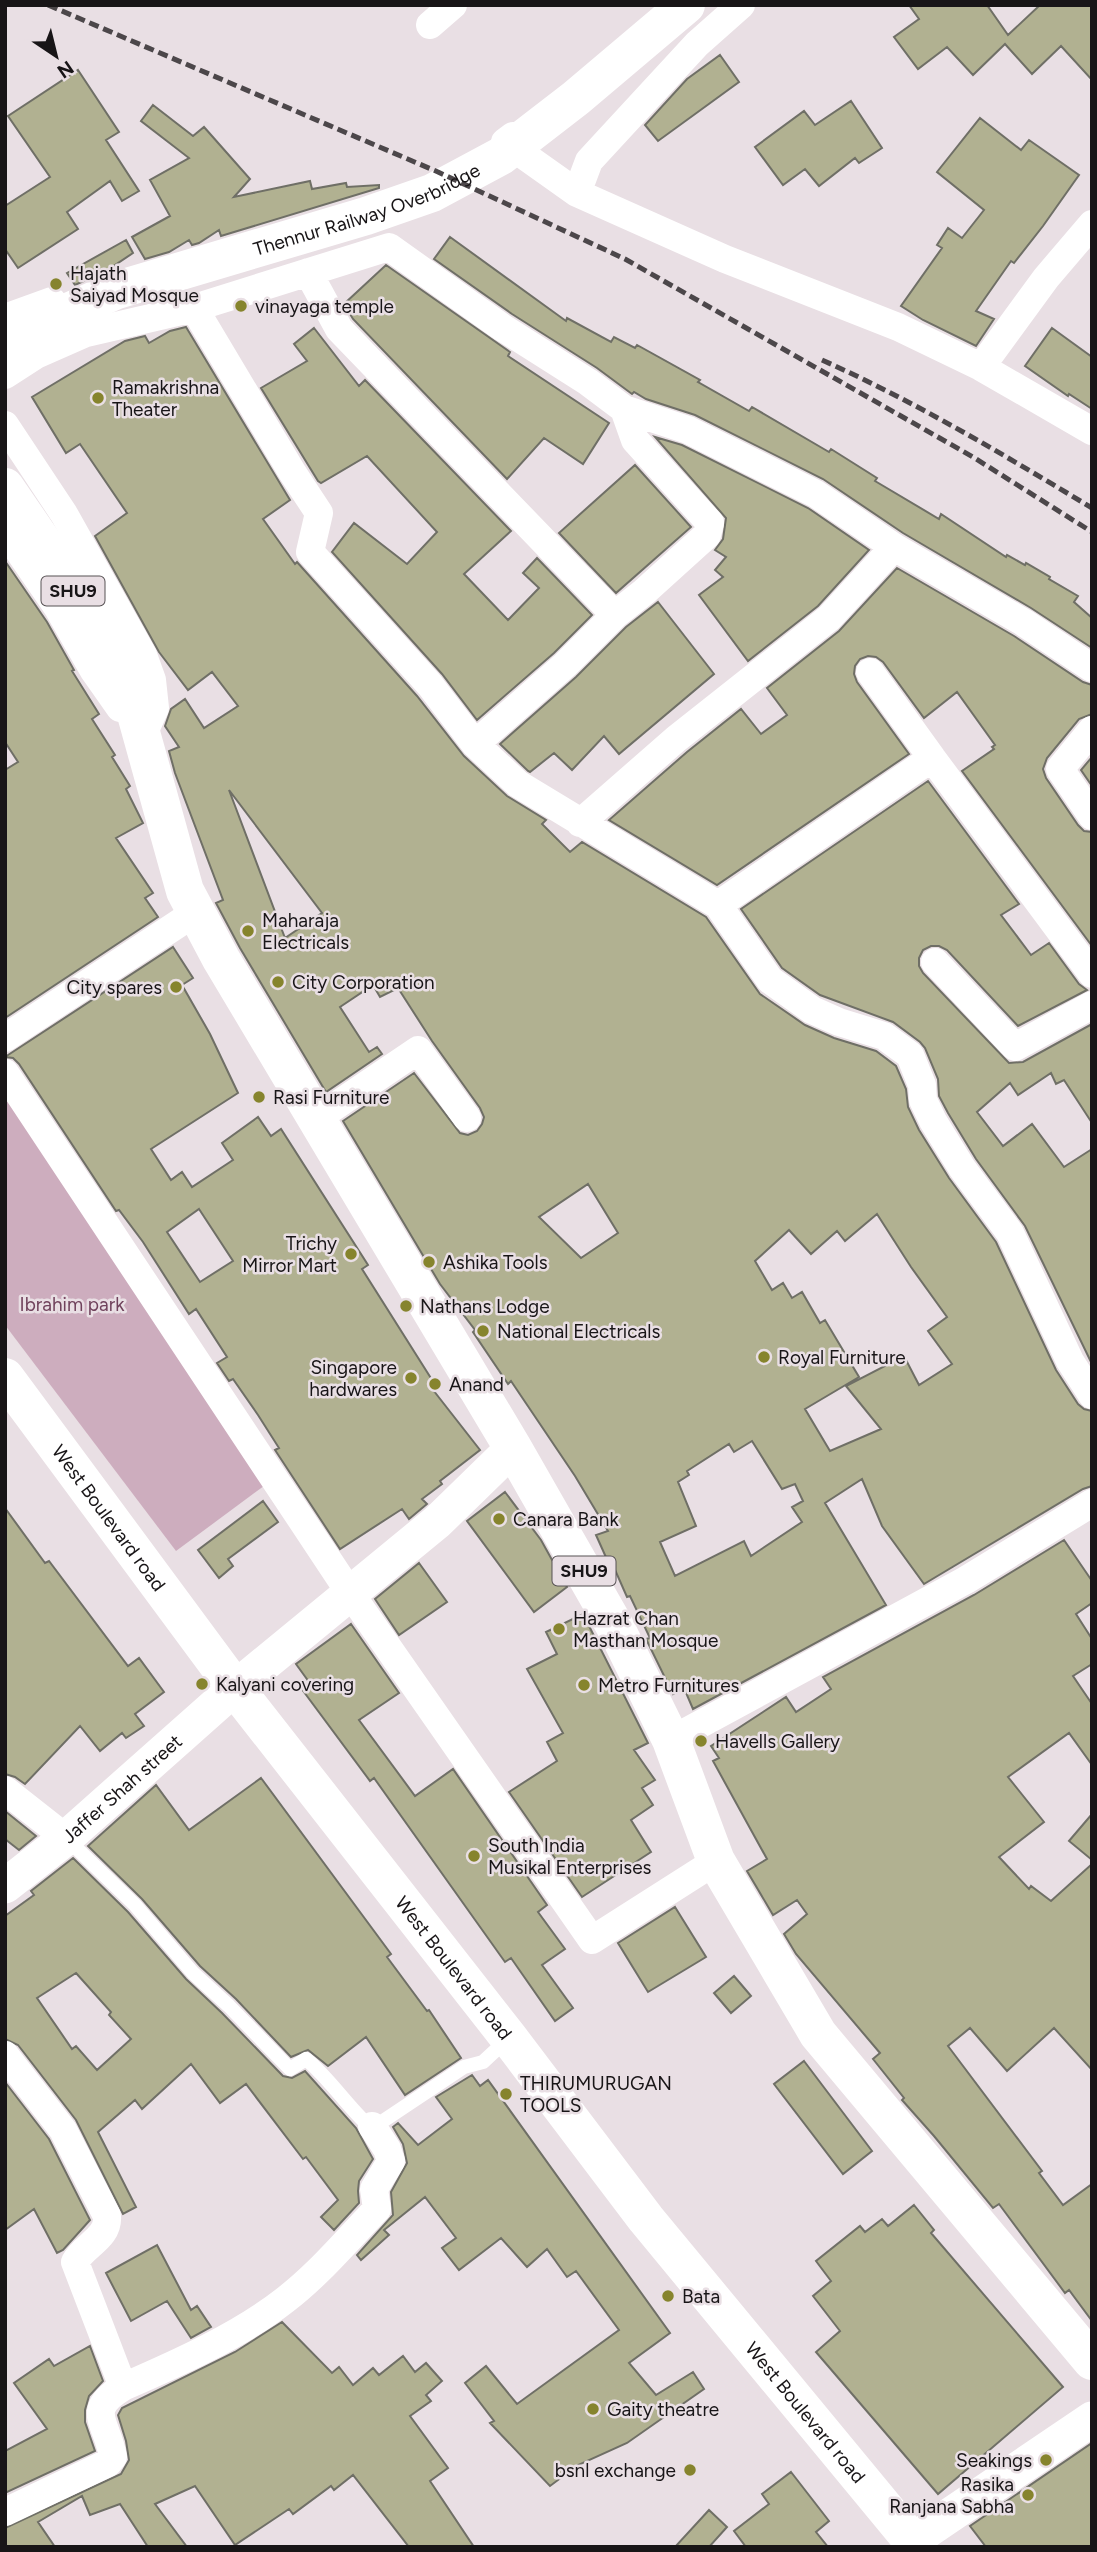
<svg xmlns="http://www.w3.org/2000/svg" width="1097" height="2552" font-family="Figtree,sans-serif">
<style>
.green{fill:#cdadbe}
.building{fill:#b1b191;stroke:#6f6f66;stroke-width:2;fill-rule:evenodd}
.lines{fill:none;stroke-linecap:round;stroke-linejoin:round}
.service{stroke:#fff;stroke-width:14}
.minor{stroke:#fff;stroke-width:28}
.tertiary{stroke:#fff;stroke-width:35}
.secondary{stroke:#fff;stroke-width:38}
.primary{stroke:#fff;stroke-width:38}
.rail{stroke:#4c474a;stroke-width:5;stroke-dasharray:10 5;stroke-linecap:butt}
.poi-dot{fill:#86842d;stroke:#e9dfe4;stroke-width:2.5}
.labels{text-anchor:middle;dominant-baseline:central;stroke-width:5;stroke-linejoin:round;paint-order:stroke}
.shield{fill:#e9dfe4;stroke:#575254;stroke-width:2}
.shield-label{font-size:18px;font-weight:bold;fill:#181517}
.street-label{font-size:19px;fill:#181517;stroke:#e9dfe4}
.poi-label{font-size:19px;fill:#181517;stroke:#e9dfe4;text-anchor:start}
.park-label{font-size:19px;fill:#70425c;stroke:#e9dfe4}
</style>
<rect width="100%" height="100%" fill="#e9dfe4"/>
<path class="green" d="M 5,1084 L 268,1483 L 176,1551 L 5,1325 Z"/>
<path class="building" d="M 909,5 L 987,5 L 1008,35 L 1040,5 L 1092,5 L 1092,80 L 1061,46 L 1032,74 L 1005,44 L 973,75 L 947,47 L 918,69 L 894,37 L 919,19 Z
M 720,55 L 739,82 L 658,141 L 645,125 L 687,79 Z
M 78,70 L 119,132 L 106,140 L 139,191 L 122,201 L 110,181 L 67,212 L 78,229 L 18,268 L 5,249 L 5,206 L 50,177 L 8,116 Z
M 851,101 L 882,148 L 859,163 L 855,158 L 819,186 L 805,169 L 783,185 L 755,147 L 804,111 L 815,125 Z
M 153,105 L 193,136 L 204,127 L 250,179 L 234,197 L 310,181 L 312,189 L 346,183 L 347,187 L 379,185 L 379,188 L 221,236 L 219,230 L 199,243 L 192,245 L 189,240 L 169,252 L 145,259 L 132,237 L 170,216 L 150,180 L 189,158 L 141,121 Z
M 980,118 L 1021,150 L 1029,140 L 1079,175 L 1043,226 L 1014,263 L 1011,261 L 976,311 L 994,319 L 976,346 L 923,320 L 901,306 L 942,248 L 937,245 L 948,228 L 962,238 L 984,210 L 937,172 Z
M 450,237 L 566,321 L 567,318 L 611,342 L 614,337 L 635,348 L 637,345 L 700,380 L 698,382 L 749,411 L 752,407 L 829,452 L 831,449 L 877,478 L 875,481 L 939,519 L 941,514 L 1006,557 L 1007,555 L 1025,565 L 1026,563 L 1050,577 L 1049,579 L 1078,596 L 1074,602 L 1092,618 L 1092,648 L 1031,608 L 903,533 L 823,479 L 695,415 L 646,399 L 634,392 L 632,394 L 597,368 L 512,314 L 434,259 Z
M 126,240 L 133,253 L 106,271 L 75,285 L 67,273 Z
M 386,265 L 510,352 L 508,356 L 609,423 L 583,464 L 544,438 L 507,479 L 353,319 L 344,304 Z
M 186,327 L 290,500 L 263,519 L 295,564 L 297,562 L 417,696 L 464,756 L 507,796 L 546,820 L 542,824 L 570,852 L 582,842 L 706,917 L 760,994 L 805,1025 L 834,1038 L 876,1051 L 896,1066 L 906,1089 L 908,1107 L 919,1130 L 949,1178 L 996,1242 L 1056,1370 L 1078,1404 L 1084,1409 L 1092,1411 L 1092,1486 L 1083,1489 L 924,1584 L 882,1526 L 862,1479 L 825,1503 L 886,1605 L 693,1709 L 684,1688 L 673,1694 L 646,1639 L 650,1638 L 630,1596 L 627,1597 L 612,1563 L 609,1564 L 596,1535 L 608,1531 L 575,1476 L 511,1381 L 508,1384 L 473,1332 L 475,1330 L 440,1284 L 343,1121 L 414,1073 L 460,1133 L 468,1135 L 477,1131 L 482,1124 L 484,1117 L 480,1108 L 432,1041 L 398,988 L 380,997 L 373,985 L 340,1007 L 369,1052 L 377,1047 L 382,1054 L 326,1092 L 240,948 L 216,903 L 223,900 L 175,773 L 169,751 L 179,747 L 165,726 L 171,709 L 185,699 L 204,728 L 238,706 L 212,672 L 188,690 L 159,652 L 95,536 L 127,513 L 80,444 L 66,453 L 32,397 L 125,341 L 145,336 L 149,343 L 170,331 ZM 229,790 L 322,913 L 285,938 ZM 588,1184 L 618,1233 L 581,1258 L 539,1217 ZM 877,1214 L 911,1267 L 947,1317 L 928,1331 L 952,1364 L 919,1385 L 904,1356 L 846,1386 L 881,1429 L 830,1451 L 805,1409 L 859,1377 L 825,1320 L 820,1323 L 802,1292 L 792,1298 L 783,1283 L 772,1290 L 755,1261 L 789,1230 L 811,1254 L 837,1231 L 845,1241 ZM 752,1441 L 782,1489 L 795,1484 L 803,1501 L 792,1507 L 802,1522 L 751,1556 L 744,1541 L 675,1576 L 660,1542 L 696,1526 L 678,1482 L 689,1475 L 687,1471 L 729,1444 L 734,1452 Z
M 314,328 L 359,386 L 365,380 L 511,531 L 464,574 L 508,620 L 539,588 L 523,573 L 537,558 L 592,615 L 554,653 L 477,720 L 442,674 L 332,552 L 354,523 L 407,564 L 437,532 L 367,456 L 321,483 L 318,481 L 261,388 L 307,361 L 294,344 Z
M 1052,328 L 1092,357 L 1092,409 L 1069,394 L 1068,396 L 1025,366 Z
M 655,437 L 682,445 L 808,508 L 869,550 L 818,606 L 748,661 L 699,595 L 723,577 L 715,570 L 726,557 L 715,550 L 723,539 L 726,518 Z
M 635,465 L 691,527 L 616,593 L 559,533 Z
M 5,561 L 47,622 L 74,670 L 72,671 L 99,714 L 92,719 L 115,755 L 112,757 L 130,786 L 126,789 L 143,823 L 116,838 L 153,893 L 145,898 L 158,917 L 5,1018 L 5,770 L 18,762 L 5,742 Z
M 897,568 L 1014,636 L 1083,682 L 1092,685 L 1092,714 L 1079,719 L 1047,758 L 1043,769 L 1046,778 L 1078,825 L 1084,831 L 1092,832 L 1092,946 L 962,771 L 994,749 L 992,747 L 995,745 L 957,692 L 924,718 L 883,662 L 876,657 L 868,656 L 860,659 L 855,666 L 854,674 L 857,682 L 909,754 L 717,885 L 609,820 L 687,752 L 741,709 L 761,734 L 787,715 L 767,688 L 839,631 Z
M 658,602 L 714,674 L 619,754 L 604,736 L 572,770 L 554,753 L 530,772 L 528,771 L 500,744 L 576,677 L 626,627 Z
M 1092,757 L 1092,786 L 1081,770 Z
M 928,781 L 1019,904 L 1001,915 L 1031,955 L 1049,943 L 1079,984 L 1087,990 L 1018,1026 L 947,950 L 939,946 L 931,946 L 923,950 L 919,958 L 919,966 L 923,973 L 1009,1063 L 1023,1062 L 1092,1024 L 1092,1123 L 1064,1080 L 1056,1084 L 1051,1073 L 1018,1095 L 1010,1083 L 977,1112 L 1003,1146 L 1032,1124 L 1064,1167 L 1092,1149 L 1092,1364 L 1025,1226 L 976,1159 L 948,1113 L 939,1096 L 938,1079 L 925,1048 L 920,1042 L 893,1022 L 820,995 L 782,968 L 741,909 Z
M 173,947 L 193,978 L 182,985 L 210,1034 L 238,1093 L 151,1149 L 171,1180 L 182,1172 L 192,1187 L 233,1160 L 222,1143 L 258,1117 L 271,1136 L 281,1129 L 368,1265 L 362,1269 L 434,1383 L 430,1386 L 480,1450 L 440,1481 L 442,1484 L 422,1499 L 427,1504 L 409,1519 L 402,1509 L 340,1549 L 275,1450 L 279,1448 L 258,1415 L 233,1379 L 229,1381 L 217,1363 L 227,1357 L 196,1309 L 189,1314 L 143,1242 L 119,1210 L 116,1211 L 19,1064 L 13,1058 L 5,1057 ZM 199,1209 L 233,1261 L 200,1282 L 167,1232 Z
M 505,1492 L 541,1540 L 567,1587 L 534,1612 L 467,1521 Z
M 263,1501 L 278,1522 L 228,1559 L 233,1566 L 219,1578 L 198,1550 Z
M 5,1508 L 45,1563 L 49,1561 L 128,1666 L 139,1658 L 164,1692 L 135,1714 L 144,1726 L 126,1738 L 122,1733 L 100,1751 L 80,1726 L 25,1784 L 15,1777 L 5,1774 Z
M 1064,1540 L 1092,1581 L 1092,1603 L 1076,1614 L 1092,1639 L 1092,1664 L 1073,1676 L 1092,1704 L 1092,1765 L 1069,1733 L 1008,1777 L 1044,1822 L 999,1857 L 1029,1889 L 1031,1886 L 1051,1901 L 1092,1864 L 1092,2070 L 1054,2028 L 1007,2071 L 970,2028 L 948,2046 L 1042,2171 L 1039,2173 L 1063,2205 L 1092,2184 L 1092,2321 L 1069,2290 L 1065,2293 L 999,2204 L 993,2208 L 934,2136 L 902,2100 L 904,2098 L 873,2059 L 880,2053 L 796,1954 L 784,1934 L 807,1914 L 797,1900 L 773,1915 L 747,1871 L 767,1859 L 713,1761 L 719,1758 L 711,1746 L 786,1697 L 796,1712 L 831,1689 L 823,1677 L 974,1595 Z
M 419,1563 L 447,1602 L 399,1635 L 375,1599 Z
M 583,1614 L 648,1743 L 634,1750 L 655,1780 L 642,1788 L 653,1805 L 631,1820 L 651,1852 L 582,1897 L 509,1792 L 557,1761 L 547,1742 L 563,1733 L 527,1669 L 557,1654 L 546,1632 Z
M 351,1624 L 399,1693 L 359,1720 L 415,1796 L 453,1769 L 547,1905 L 538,1912 L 565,1949 L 542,1965 L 573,2008 L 555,2021 L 511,1958 L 505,1962 L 374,1778 L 370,1781 L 301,1688 L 309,1682 L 296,1664 Z
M 261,1778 L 391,1954 L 387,1957 L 427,2011 L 429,2010 L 461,2058 L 405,2095 L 366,2037 L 328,2066 L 308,2050 L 291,2057 L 236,1999 L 200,1966 L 142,1899 L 88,1846 L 156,1785 L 189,1830 Z
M 5,1811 L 36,1836 L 19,1850 L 5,1839 Z
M 1092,1814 L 1092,1860 L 1069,1841 Z
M 73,1858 L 128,1912 L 186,1979 L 222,2013 L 283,2076 L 292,2078 L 305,2071 L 356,2128 L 373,2159 L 359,2181 L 358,2191 L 359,2203 L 334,2230 L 321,2217 L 338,2200 L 306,2157 L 303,2159 L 246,2084 L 220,2103 L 191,2064 L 142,2109 L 135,2100 L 98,2132 L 136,2207 L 123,2214 L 76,2120 L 18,2045 L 5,2039 L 5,1916 L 34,1895 L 31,1891 ZM 76,1973 L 111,2012 L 109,2015 L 131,2039 L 97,2070 L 76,2046 L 72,2049 L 37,1998 Z
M 675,1907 L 706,1957 L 648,1992 L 618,1943 Z
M 734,1976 L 751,1996 L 731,2013 L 714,1993 Z
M 804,2061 L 872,2151 L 843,2174 L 774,2084 Z
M 472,2075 L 480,2086 L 488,2080 L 670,2333 L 629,2363 L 656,2395 L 693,2372 L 704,2389 L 627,2443 L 578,2465 L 550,2486 L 490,2423 L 494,2421 L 465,2383 L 486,2366 L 517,2404 L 619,2330 L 576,2271 L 567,2277 L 547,2249 L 527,2267 L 501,2238 L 459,2270 L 442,2248 L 456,2238 L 425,2197 L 384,2230 L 389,2235 L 361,2260 L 357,2255 L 393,2215 L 391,2192 L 407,2163 L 403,2144 L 393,2127 L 398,2123 L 418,2145 L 452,2119 L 436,2097 Z
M 5,2082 L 49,2139 L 90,2220 L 63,2250 L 57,2253 L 34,2209 L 5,2230 Z
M 914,2205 L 934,2230 L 931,2233 L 1063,2387 L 938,2494 L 816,2352 L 840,2331 L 813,2296 L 831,2281 L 816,2261 L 860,2226 L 865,2232 L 882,2219 L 888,2226 Z
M 157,2245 L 191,2310 L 197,2306 L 211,2327 L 191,2338 L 167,2301 L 131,2321 L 106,2273 Z
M 282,2322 L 332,2373 L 339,2367 L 353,2385 L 373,2368 L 379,2375 L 403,2356 L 415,2372 L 426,2363 L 442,2381 L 426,2395 L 431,2401 L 410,2416 L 448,2468 L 430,2481 L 474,2547 L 409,2547 L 353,2475 L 334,2490 L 331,2486 L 293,2514 L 289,2509 L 235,2545 L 195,2486 L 155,2504 L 187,2547 L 148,2547 L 120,2504 L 90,2515 L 82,2496 L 38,2522 L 55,2547 L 5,2547 L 5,2528 L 121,2474 L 129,2460 L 126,2441 L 118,2415 L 122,2408 L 235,2352 Z
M 90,2346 L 103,2381 L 89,2396 L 85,2410 L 85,2422 L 95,2451 L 5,2493 L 5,2451 L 47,2429 L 14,2383 L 49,2359 L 54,2366 Z
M 1092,2443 L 1092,2547 L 986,2547 L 970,2526 Z
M 791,2472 L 829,2521 L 816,2532 L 828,2547 L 746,2547 L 734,2531 L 769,2504 L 762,2494 Z
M 709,2510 L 727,2527 L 709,2547 L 675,2547 Z"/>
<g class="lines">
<path class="service" d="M 66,1838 L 135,1905 L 193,1973 L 229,2006 L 290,2069 L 306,2059 C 330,2079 347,2106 370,2127 L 383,2121 L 464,2067 L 483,2062 L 509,2038"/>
<path class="minor" d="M 430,25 L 453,5
M 513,136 L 505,142 L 577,193 L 725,259 L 898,327 L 981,367 L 1092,431
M 577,193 L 589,161 L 697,44 L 741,5
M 308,272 L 339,329 L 615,615
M 194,308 L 292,472 L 319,513 L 310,552 L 430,685 L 475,744 L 518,784 L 718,905 L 770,980 L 812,1010 L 839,1022 L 884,1036 L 910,1055 L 922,1085 L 923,1100 L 933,1121 L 962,1168 L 1010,1233 L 1070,1361 L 1092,1395
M 5,318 L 52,301
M 981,367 L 1046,278 L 1092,224
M 5,375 L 36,355 L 86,333 L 194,308 L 389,247 L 503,328 L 588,382 L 624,409 L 688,430 L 816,494 L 894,547 L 1023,622 L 1092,668
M 5,425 L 64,514 L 143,655 L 152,680 L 155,708 L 141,739
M 5,531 L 58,608 L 94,671 L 120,708
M 870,672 L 932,758
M 1092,730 L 1060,769 L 1092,816
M 475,744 L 565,665 L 615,615 L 644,592 L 707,535 L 710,523 L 635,440 L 624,409
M 580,823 L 676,739 L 829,618 L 894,547
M 718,905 L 932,758 L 1092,974
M 935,962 L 1015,1047 L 1092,1005
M 5,1038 L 196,912
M 5,1073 L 350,1593 L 592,1940 L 716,1861
M 316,1119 L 418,1050 L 467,1118
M 671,1740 L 966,1580 L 1092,1503
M 5,1790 L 66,1838
M 5,2055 L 63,2130 L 107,2216 C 109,2238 84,2245 75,2262 L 123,2387 C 84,2411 107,2421 113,2457 L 108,2463 L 5,2512
M 123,2387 C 176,2364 239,2336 285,2300 C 319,2274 347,2240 377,2209 L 374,2189 L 391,2161 L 387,2149 L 372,2126"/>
<g class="tertiary">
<path id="s1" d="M 5,1886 L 66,1838 L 235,1688 L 437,1522 L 513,1448"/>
<path d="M 912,2541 L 1092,2419"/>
</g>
<path class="secondary" id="s2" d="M 5,340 L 117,290 L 366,216 L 432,193 L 501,156 L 576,98 L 686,5"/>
<g class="primary">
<path d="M 5,487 L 42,541 L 96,630 L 132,700 L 185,891 L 221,959 L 513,1448 L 617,1630 L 671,1740 L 716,1861 L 818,2034 L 1092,2361"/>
<path id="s3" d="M 5,1377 L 235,1688 L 509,2038 L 646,2219 L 917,2547"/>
</g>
<path class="rail" d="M 48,5 L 438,172 L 625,259 L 973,457 L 1092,532
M 822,360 C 916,402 1004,455 1092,508"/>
</g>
<g class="poi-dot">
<circle cx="56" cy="284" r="7"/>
<circle cx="241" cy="306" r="7"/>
<circle cx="98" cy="398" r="7"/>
<circle cx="248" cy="931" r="7"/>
<circle cx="278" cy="982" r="7"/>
<circle cx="176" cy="987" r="7"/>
<circle cx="259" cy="1097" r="7"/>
<circle cx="351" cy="1254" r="7"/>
<circle cx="429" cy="1262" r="7"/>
<circle cx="406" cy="1306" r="7"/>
<circle cx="483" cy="1331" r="7"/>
<circle cx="764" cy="1357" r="7"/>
<circle cx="411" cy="1378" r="7"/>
<circle cx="435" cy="1384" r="7"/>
<circle cx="499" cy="1519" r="7"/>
<circle cx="559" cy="1629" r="7"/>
<circle cx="202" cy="1684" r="7"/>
<circle cx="584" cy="1685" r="7"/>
<circle cx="701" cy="1741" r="7"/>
<circle cx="474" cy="1856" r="7"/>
<circle cx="506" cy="2094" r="7"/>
<circle cx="668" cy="2296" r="7"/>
<circle cx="593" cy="2409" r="7"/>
<circle cx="1046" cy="2460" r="7"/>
<circle cx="690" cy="2470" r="7"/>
<circle cx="1028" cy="2495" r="7"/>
</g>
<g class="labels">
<g class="shield">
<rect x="41.5" y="576.5" width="63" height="29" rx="5"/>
<rect x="552.5" y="1556.5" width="63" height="29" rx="5"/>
</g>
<g class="shield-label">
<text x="73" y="591">SHU9</text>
<text x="584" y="1571">SHU9</text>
</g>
<g class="street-label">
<text stroke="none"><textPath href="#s2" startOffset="385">Thennur Railway Overbridge</textPath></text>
<text stroke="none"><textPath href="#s3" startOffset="175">West Boulevard road</textPath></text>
<text stroke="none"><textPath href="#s1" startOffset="152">Jaffer Shah street</textPath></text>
<text stroke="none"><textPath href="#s3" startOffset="742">West Boulevard road</textPath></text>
<text stroke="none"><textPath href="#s3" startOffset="1309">West Boulevard road</textPath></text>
</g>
<g class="poi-label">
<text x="70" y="273">Hajath<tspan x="70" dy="22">Saiyad Mosque</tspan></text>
<text x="255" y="306">vinayaga temple</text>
<text x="112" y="387">Ramakrishna<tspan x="112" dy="22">Theater</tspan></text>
<text x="262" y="920">Maharaja<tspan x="262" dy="22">Electricals</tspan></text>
<text x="292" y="982">City Corporation</text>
<text x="162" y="987" text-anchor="end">City spares</text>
<text x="273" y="1097">Rasi Furniture</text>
<text x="337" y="1243" text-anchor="end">Trichy<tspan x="337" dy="22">Mirror Mart</tspan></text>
<text x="443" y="1262">Ashika Tools</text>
<text x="420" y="1306">Nathans Lodge</text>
<text x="497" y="1331">National Electricals</text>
<text x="778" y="1357">Royal Furniture</text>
<text x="397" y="1367" text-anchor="end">Singapore<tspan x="397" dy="22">hardwares</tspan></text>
<text x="449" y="1384">Anand</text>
<text x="513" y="1519">Canara Bank</text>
<text x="573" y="1618">Hazrat Chan<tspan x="573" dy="22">Masthan Mosque</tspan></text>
<text x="216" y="1684">Kalyani covering</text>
<text x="598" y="1685">Metro Furnitures</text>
<text x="715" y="1741">Havells Gallery</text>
<text x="488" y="1845">South India<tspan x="488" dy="22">Musikal Enterprises</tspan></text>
<text x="520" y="2083">THIRUMURUGAN<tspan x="520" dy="22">TOOLS</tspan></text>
<text x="682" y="2296">Bata</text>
<text x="607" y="2409">Gaity theatre</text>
<text x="1032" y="2460" text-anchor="end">Seakings</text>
<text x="676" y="2470" text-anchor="end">bsnl exchange</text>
<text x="1014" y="2484" text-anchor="end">Rasika<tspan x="1014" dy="22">Ranjana Sabha</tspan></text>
</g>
<g class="park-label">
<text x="72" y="1304">Ibrahim park</text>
</g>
</g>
<rect width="1097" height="2552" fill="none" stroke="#181517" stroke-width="14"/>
<g transform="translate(56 56) rotate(145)" stroke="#e9dfe4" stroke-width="5" paint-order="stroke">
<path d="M0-5L12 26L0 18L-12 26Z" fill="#181517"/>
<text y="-10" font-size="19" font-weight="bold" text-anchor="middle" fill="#181517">N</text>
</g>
</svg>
